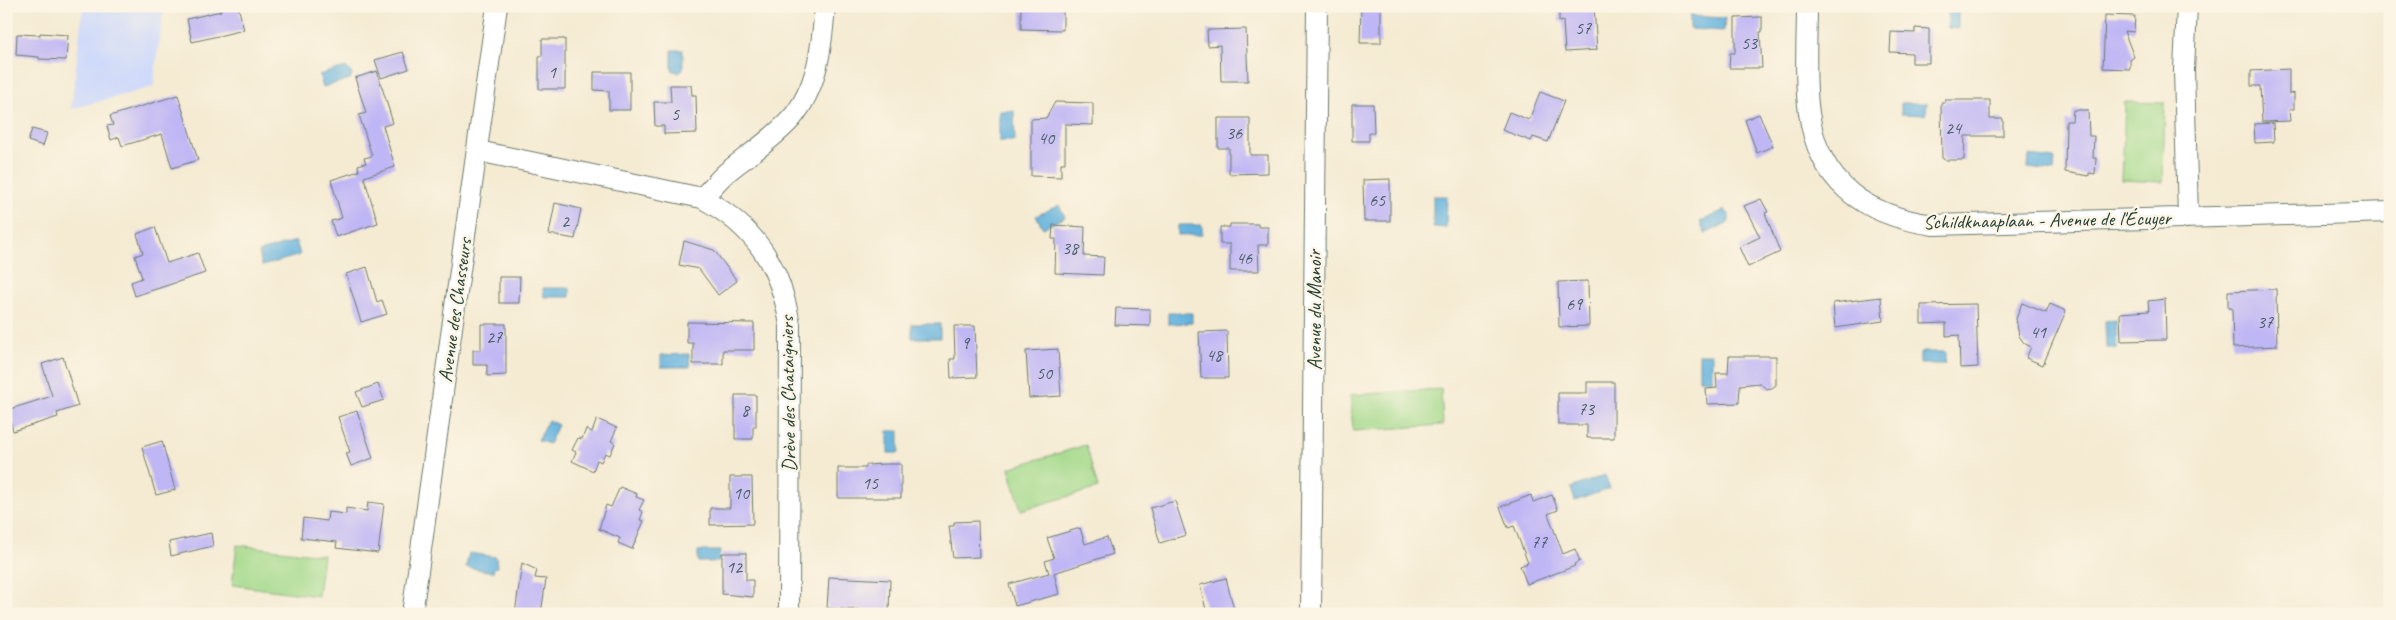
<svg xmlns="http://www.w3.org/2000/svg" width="2396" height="620" font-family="Caveat,sans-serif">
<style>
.built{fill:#cfdafa}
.green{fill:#a3d98a;stroke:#618b5f}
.water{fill:#65b2de;stroke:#427889}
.building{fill:#bfb6f5}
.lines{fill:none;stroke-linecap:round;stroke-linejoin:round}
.minor-casing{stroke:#6a7a6c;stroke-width:22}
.minor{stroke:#fff;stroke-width:20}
.labels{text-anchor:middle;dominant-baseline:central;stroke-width:5;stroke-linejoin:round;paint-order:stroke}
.number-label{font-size:18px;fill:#475b64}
.street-label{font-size:20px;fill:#1f3d34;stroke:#fcf5e5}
</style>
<rect width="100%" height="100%" fill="#fcf5e5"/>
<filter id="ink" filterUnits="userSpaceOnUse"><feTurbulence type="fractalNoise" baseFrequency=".02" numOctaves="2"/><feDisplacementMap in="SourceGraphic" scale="10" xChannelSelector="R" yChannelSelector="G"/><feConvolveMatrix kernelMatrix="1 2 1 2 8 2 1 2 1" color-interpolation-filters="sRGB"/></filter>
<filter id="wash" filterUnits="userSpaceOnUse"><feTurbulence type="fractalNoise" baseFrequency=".0096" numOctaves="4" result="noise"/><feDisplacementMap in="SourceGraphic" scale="20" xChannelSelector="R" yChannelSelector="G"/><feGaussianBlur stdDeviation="1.12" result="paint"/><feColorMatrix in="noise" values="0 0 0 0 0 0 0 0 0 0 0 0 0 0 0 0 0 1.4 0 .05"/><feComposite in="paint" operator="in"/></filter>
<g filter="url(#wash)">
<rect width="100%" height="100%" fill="#f5ebd3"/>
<path class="built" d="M 83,6 L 164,6 L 153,87 L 71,109 Z"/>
<path class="green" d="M 2125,102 L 2165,103 L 2163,182 L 2122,180 Z
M 1441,389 L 1443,425 L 1353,431 L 1350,395 Z
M 1086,445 L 1098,488 L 1021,510 L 1009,468 Z
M 237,545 L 323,555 L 318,596 L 232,585 Z"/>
<path class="water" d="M 1948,6 L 1958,6 L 1958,29 L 1948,28 Z
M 1690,16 L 1725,18 L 1724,31 L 1690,29 Z
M 672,50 L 683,50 L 683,70 L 679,73 L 672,70 Z
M 346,67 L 352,74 L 350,79 L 323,87 L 319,75 Z
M 1901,103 L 1927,103 L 1926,115 L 1901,114 Z
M 999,111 L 1014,111 L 1015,141 L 999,141 Z
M 2029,156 L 2055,159 L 2054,171 L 2028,168 Z
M 1433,196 L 1447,196 L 1446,228 L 1433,227 Z
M 1059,205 L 1065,217 L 1043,228 L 1036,216 Z
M 1724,210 L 1729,214 L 1729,222 L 1705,234 L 1700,222 Z
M 1178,225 L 1202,225 L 1202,235 L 1178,235 Z
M 296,241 L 300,255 L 262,266 L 259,252 Z
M 543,288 L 570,288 L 570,297 L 544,297 Z
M 1168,313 L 1192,313 L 1192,323 L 1168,324 Z
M 2116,320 L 2117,348 L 2106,348 L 2105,321 Z
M 912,324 L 940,324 L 940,338 L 912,338 Z
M 1920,352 L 1945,352 L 1945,364 L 1920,364 Z
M 689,354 L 690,367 L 661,367 L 661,355 Z
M 1699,354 L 1712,354 L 1712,380 L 1699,379 Z
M 548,420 L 558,425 L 549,444 L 538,440 Z
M 888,431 L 899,431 L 899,453 L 888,453 Z
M 1605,475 L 1610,488 L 1575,501 L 1571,488 Z
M 698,551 L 720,551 L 719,562 L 698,562 Z
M 469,553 L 496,557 L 497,567 L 494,568 L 493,572 L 466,567 Z"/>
<g id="blocks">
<path class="building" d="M 220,6 L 238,6 L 244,30 L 192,42 L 187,19 L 221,11 Z
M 1021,6 L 1063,6 L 1063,30 L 1021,29 Z
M 1361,6 L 1381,6 L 1381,43 L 1360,43 Z
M 1559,6 L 1594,6 L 1597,50 L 1565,52 L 1563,21 L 1559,22 Z
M 2105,15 L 2135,16 L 2134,32 L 2124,31 L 2134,57 L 2130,60 L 2130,69 L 2103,68 Z
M 1762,17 L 1762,32 L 1760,32 L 1762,68 L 1729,68 L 1730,53 L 1735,53 L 1735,18 Z
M 1915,28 L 1929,29 L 1929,63 L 1912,63 L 1912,53 L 1890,52 L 1891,32 L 1915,33 Z
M 1246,29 L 1248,81 L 1221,81 L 1220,45 L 1208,46 L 1207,30 Z
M 40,33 L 68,35 L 66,60 L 39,59 L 39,57 L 16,55 L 17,34 L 40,35 Z
M 542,39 L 565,39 L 565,89 L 539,89 L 539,56 L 542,56 Z
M 403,52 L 409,69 L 381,78 L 375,60 Z
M 2289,69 L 2289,94 L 2294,93 L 2294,109 L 2289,110 L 2290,121 L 2262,122 L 2260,86 L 2251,86 L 2251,71 Z
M 377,71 L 393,123 L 383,126 L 395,167 L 364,177 L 378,223 L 336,237 L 331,221 L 342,218 L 331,180 L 359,171 L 358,165 L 366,163 L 364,158 L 372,156 L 359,115 L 366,113 L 355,78 Z
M 594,72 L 630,72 L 630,110 L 609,110 L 609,91 L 594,90 Z
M 670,85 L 691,85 L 692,95 L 696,95 L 697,133 L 664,134 L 664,126 L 655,126 L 654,102 L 671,102 Z
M 1540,92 L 1564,101 L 1548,142 L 1533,137 L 1531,141 L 1502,130 L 1509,112 L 1529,120 Z
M 178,95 L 198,160 L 172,168 L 162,134 L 122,146 L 119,137 L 111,140 L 107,126 L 113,125 L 110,116 Z
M 1945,100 L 1990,100 L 1990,119 L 2003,119 L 2003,136 L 1965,136 L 1964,160 L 1945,160 L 1942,158 L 1941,103 L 1945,103 Z
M 1055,102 L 1093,103 L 1093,125 L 1065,124 L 1065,163 L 1061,163 L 1061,177 L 1031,176 L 1031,119 L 1046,118 Z
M 1352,104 L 1373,104 L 1374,133 L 1369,133 L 1369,141 L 1352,141 Z
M 2073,110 L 2088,110 L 2089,136 L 2094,136 L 2093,158 L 2096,158 L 2095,174 L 2089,173 L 2089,176 L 2065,172 L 2066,121 L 2072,121 Z
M 1759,114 L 1773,146 L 1757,153 L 1745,120 Z
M 1218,118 L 1250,118 L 1250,155 L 1268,155 L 1268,173 L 1229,174 L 1229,148 L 1218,148 Z
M 2273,123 L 2274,142 L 2255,143 L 2254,124 Z
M 32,129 L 47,133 L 43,146 L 28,141 Z
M 1390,179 L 1390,221 L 1364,221 L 1363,180 Z
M 1761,199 L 1768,212 L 1765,213 L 1780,252 L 1748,267 L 1739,247 L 1760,237 L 1744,206 Z
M 555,203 L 581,209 L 575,239 L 549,234 Z
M 1230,224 L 1258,224 L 1258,227 L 1268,227 L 1268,245 L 1258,245 L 1259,271 L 1230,271 L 1230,244 L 1220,244 L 1220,227 L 1230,227 Z
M 1053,225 L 1085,227 L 1084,256 L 1104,257 L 1103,275 L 1055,273 L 1056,239 L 1052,239 Z
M 155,227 L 167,263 L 198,253 L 205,273 L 135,296 L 131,282 L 142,278 L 135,256 L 143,253 L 137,234 Z
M 684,241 L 714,250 L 737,281 L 718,295 L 699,269 L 679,265 Z
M 367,267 L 377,302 L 382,300 L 387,314 L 361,322 L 346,274 Z
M 499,277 L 520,277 L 519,303 L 499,303 Z
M 1588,281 L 1589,326 L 1559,327 L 1558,282 Z
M 2276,289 L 2277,346 L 2233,348 L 2232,308 L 2228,308 L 2228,291 Z
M 1881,297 L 1883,321 L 1835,328 L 1833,303 Z
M 2165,299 L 2166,340 L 2121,341 L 2120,313 L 2149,311 L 2148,301 Z
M 2022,303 L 2046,313 L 2050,304 L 2066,311 L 2043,365 L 2026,358 L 2031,347 L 2024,343 L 2019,336 L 2016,319 Z
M 1976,304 L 1978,367 L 1960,368 L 1959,335 L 1946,336 L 1946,323 L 1921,324 L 1921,305 Z
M 1116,308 L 1150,309 L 1150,326 L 1115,325 Z
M 687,322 L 754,323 L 754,350 L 723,350 L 723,364 L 693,364 L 693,343 L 687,343 Z
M 481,324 L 506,324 L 506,375 L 487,376 L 487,365 L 473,365 L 473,350 L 481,350 Z
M 954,326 L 975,326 L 977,377 L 951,378 L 950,359 L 955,359 Z
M 1227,331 L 1228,378 L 1201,378 L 1199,332 Z
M 1058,349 L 1061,396 L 1029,398 L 1026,351 Z
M 1729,356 L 1776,356 L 1776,385 L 1772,388 L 1766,389 L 1760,383 L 1740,385 L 1739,403 L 1707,404 L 1706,389 L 1717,388 L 1716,373 L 1728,373 Z
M 63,357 L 78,406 L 57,413 L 58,417 L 13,431 L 7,410 L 52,396 L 42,364 Z
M 1587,382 L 1614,382 L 1614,438 L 1587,438 L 1587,425 L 1558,425 L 1558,393 L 1587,393 Z
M 378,384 L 384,400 L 362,407 L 356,392 Z
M 735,395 L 756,395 L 756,426 L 753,426 L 753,439 L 735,439 Z
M 357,411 L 373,458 L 351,466 L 346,453 L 350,452 L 338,417 Z
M 597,419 L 617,428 L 611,441 L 615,443 L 610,455 L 605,453 L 601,462 L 597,460 L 593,471 L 572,461 L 576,452 L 572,450 L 578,438 L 582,439 L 586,429 L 592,432 Z
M 162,441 L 175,490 L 156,495 L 142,447 Z
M 885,464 L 901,464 L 901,498 L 838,498 L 838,468 L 866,468 L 866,465 Z
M 730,477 L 752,477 L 753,524 L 710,525 L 710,508 L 730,508 Z
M 620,487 L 637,494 L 636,497 L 644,500 L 639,510 L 643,512 L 640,520 L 644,521 L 632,549 L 618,543 L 620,538 L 599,529 L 606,505 L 611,507 Z
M 1531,495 L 1533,502 L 1552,495 L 1558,510 L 1548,514 L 1563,554 L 1575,549 L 1580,561 L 1574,564 L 1575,566 L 1527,584 L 1520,566 L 1528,563 L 1514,526 L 1508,528 L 1500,507 Z
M 1175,501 L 1186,535 L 1160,543 L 1150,508 Z
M 368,502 L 384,504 L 378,553 L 336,548 L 337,542 L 301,538 L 303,518 L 327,521 L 328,512 L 346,514 L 346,508 L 367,511 Z
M 978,521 L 979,557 L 953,558 L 949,526 L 954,526 L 954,522 Z
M 1080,528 L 1085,544 L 1107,537 L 1113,554 L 1054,573 L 1059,594 L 1015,606 L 1009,584 L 1049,573 L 1045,561 L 1054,558 L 1047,538 Z
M 211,533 L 213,546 L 171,556 L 169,542 Z
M 722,553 L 746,553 L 746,580 L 753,580 L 753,597 L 722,594 Z
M 522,563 L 537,570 L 535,578 L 546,579 L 541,614 L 515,614 Z
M 829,577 L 890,580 L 889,612 L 827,608 Z
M 1226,578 L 1235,614 L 1207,614 L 1200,585 Z"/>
</g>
</g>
<g filter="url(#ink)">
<use href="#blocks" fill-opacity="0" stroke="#6a7a6c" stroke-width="1"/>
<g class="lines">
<g class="minor-casing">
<path id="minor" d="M 1807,6 C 1807,41 1804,79 1809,113 C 1819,185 1867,216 1934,225 L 2390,212
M 2187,6 L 2184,70 L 2188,218
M 478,151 L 702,198 C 756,228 780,265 790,325 L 789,614
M 702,198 C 710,190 718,180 726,173 C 748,155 772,140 791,119 C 818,88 822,45 825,6
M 412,614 L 497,6
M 1311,614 L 1317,6"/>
</g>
<use href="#minor" class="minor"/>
</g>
</g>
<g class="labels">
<g class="number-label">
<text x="1583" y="28">57</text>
<text x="1749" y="43">53</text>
<text x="552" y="72">1</text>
<text x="675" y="114">5</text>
<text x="1953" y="128">24</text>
<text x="1234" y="133">36</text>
<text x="1046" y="138">40</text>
<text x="1377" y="200">65</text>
<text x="565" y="221">2</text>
<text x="1070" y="248">38</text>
<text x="1244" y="258">46</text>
<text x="1574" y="304">69</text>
<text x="2265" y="322">37</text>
<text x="2038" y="332">41</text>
<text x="494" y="337">27</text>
<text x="965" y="343">9</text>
<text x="1214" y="355">48</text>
<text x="1044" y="373">50</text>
<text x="1586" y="409">73</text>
<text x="745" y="410">8</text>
<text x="870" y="483">15</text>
<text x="741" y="493">10</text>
<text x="1539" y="542">77</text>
<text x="734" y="567">12</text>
</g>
<g class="street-label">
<text transform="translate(2047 220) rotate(-1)">Schildknaaplaan - Avenue de l'Écuyer</text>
<text transform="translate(455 310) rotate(-82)">Avenue des Chasseurs</text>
<text transform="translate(1314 310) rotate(-90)">Avenue du Manoir</text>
<text transform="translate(788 394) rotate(-91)">Drève des Chataigniers</text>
</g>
</g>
<rect width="2396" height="620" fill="none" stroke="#fcf5e5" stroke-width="25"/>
</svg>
